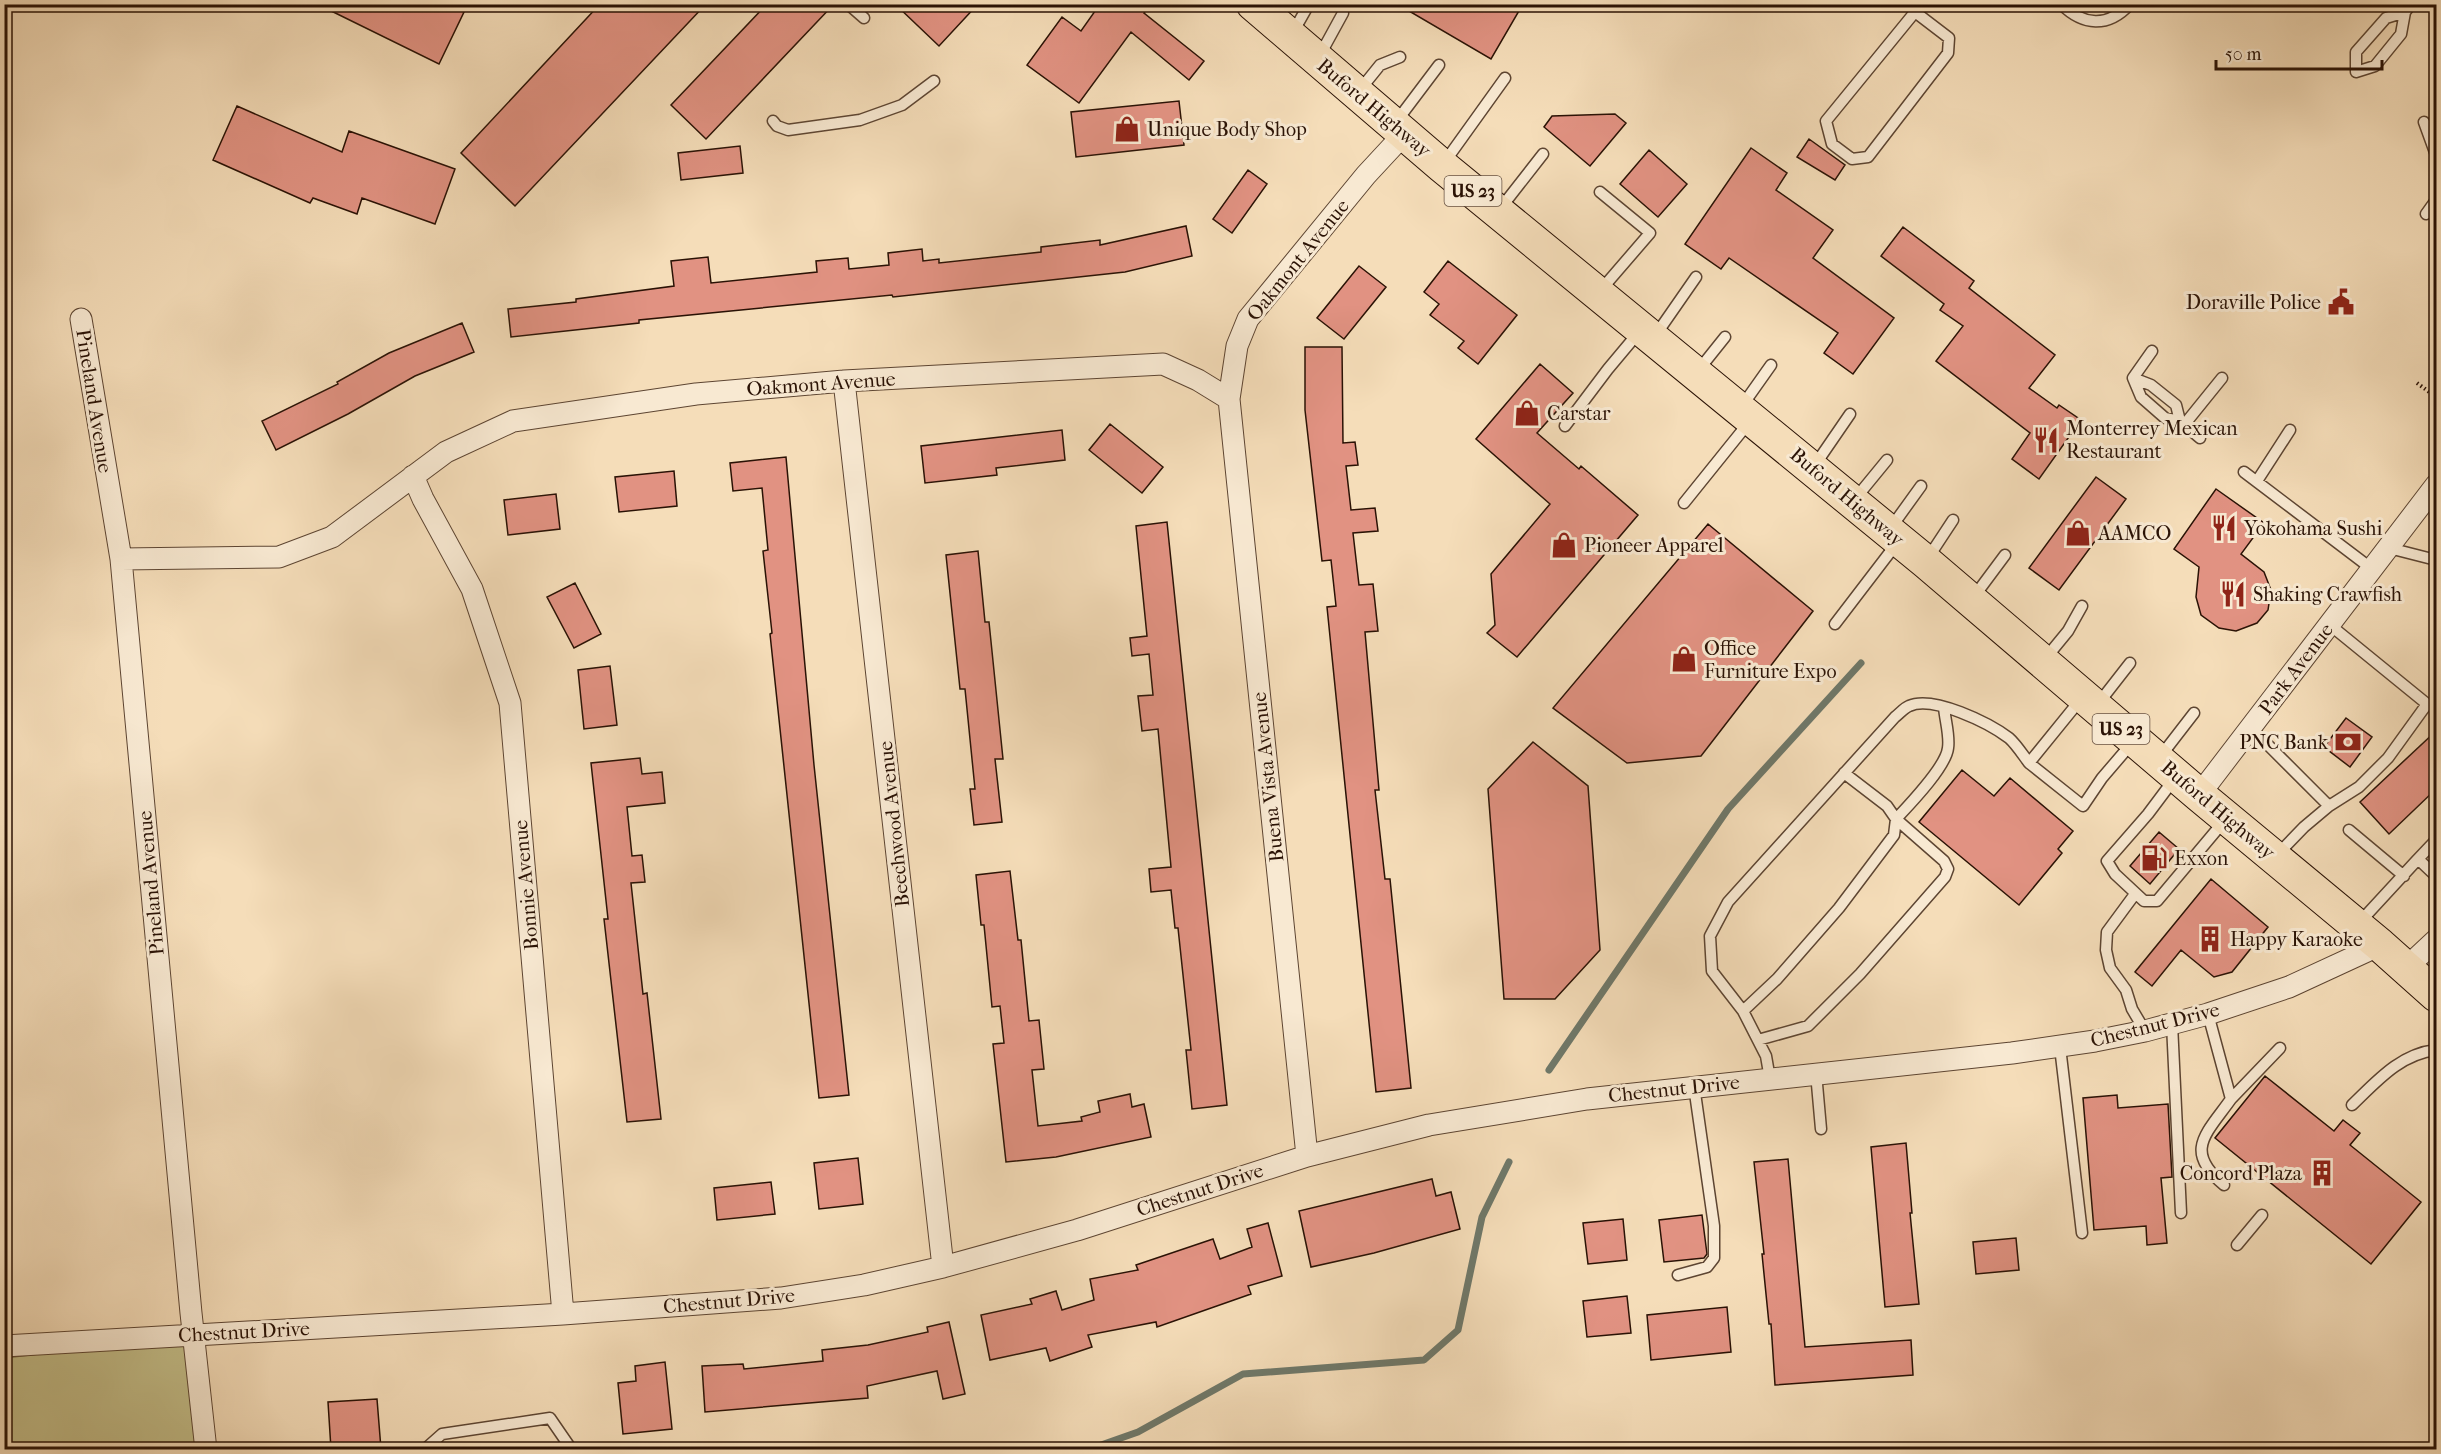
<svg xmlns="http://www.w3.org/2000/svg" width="2441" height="1454" font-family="'IM FELL French Canon',serif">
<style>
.green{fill:#c4bf8a;stroke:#776848;stroke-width:1.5}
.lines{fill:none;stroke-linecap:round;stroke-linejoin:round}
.stream{stroke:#6f7869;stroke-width:7}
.building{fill:#e19282;stroke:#2a1205;stroke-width:1.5}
.lane-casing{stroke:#5d4532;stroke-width:13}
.street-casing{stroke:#5d4532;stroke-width:23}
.primary-casing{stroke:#2a1205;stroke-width:35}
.path{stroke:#2a1205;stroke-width:4;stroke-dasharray:1.5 3;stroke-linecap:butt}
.lane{stroke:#f8e9d2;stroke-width:10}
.street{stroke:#f8e9d2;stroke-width:21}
.primary{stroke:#f5ddb9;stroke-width:33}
.labels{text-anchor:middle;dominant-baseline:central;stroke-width:6;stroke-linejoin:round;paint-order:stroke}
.shield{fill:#f8e9d2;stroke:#685242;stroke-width:1.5}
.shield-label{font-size:18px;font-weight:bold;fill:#2a1205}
.street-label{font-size:20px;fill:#2a1205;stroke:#f8e9d2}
.poi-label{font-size:20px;fill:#2a1205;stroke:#f8e9d2;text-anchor:start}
</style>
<rect width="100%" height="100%" fill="#f5ddb9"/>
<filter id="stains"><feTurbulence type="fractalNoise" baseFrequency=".00333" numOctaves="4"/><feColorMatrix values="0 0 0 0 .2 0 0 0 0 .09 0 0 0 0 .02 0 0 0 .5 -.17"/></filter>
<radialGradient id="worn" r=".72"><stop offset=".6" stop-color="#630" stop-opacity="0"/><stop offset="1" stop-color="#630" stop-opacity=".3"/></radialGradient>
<path class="green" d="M 195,1323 L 209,1449 L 5,1449 L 4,1358 L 73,1350 Z"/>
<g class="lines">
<path class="stream" d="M 1549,1070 L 1728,809 L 1861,663
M 1087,1450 L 1138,1432 L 1243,1374 L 1424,1360 L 1458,1330 L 1482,1217 L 1509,1162"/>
</g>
<path class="building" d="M 317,4 L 448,4 L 464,12 L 439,64 Z
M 600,4 L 706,4 L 515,206 L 461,153 Z
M 767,4 L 834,4 L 706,139 L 671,105 Z
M 895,4 L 978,4 L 939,46 Z
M 1100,4 L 1150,4 L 1144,13 L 1204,61 L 1189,80 L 1131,32 L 1079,103 L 1027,65 L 1062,17 L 1081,31 Z
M 1397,4 L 1523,4 L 1491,59 Z
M 1179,101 L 1184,145 L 1076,157 L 1071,112 Z
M 237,106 L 342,152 L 349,131 L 455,169 L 435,224 L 362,198 L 357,214 L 313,198 L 310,203 L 213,160 Z
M 1615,114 L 1626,123 L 1590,166 L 1544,127 L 1552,116 Z
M 1809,139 L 1845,165 L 1835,180 L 1797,157 Z
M 740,146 L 743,173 L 681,180 L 678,153 Z
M 1751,148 L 1787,173 L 1776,190 L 1833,230 L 1813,258 L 1894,318 L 1853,374 L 1824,353 L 1838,333 L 1729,258 L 1721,269 L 1685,244 Z
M 1649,150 L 1687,184 L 1658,217 L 1620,184 Z
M 1248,170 L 1267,184 L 1232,233 L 1213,219 Z
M 1186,226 L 1192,256 L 1125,272 L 893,297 L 892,295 L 639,320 L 639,323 L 511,337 L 508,309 L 576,302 L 576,299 L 674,286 L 671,261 L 708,257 L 711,283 L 817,272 L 816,261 L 848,258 L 849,269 L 889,265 L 888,253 L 922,249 L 923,261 L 939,259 L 939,263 L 1041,252 L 1041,247 L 1100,240 L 1100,245 Z
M 1903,227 L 1974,281 L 1969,288 L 2055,355 L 2029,388 L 2057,408 L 2059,405 L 2081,420 L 2039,479 L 2012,459 L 2030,433 L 1936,361 L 1963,326 L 1940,310 L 1944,304 L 1881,256 Z
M 1448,261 L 1517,315 L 1478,364 L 1458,348 L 1464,341 L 1430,315 L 1439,304 L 1424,292 Z
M 1359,266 L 1386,287 L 1344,339 L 1317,318 Z
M 462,323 L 474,352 L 415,376 L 348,414 L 276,450 L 262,421 L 338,384 L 337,382 L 389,353 Z
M 1305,347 L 1342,347 L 1343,443 L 1355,442 L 1358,465 L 1346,466 L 1351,510 L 1375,508 L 1378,531 L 1353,533 L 1359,585 L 1373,584 L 1378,631 L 1365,632 L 1379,790 L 1375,790 L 1385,879 L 1390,879 L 1411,1088 L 1376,1092 L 1327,607 L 1336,606 L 1331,560 L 1322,561 L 1305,410 Z
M 1540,364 L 1573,393 L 1537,433 L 1579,469 L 1581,466 L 1638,515 L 1517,657 L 1487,633 L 1495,625 L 1491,574 L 1550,504 L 1476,439 Z
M 1110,424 L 1163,467 L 1142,493 L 1089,450 Z
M 1062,430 L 1065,460 L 996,468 L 997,475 L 925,483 L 921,446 Z
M 786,457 L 814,765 L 849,1095 L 819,1098 L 770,634 L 772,633 L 763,551 L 768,550 L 762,488 L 733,491 L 730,463 Z
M 674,471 L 677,506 L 619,512 L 615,477 Z
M 2096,477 L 2126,499 L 2059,590 L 2029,568 Z
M 2216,489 L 2264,523 L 2241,554 L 2264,572 L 2271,590 L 2268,610 L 2257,623 L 2236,631 L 2219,628 L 2201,615 L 2196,597 L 2199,567 L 2174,549 Z
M 556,494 L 560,529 L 508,535 L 504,500 Z
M 1167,522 L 1227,1105 L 1192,1109 L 1186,1050 L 1191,1050 L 1178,928 L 1175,928 L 1171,890 L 1151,892 L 1149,869 L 1171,867 L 1158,729 L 1142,731 L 1138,696 L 1153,695 L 1149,654 L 1132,656 L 1130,638 L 1147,636 L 1136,526 Z
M 1708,524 L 1813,611 L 1701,756 L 1627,763 L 1553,708 Z
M 978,551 L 985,622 L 989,622 L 1003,759 L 995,759 L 1002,822 L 974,825 L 970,789 L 975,789 L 965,689 L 960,689 L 946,555 Z
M 575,583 L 601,634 L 574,648 L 547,597 Z
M 610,666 L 617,725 L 584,729 L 578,670 Z
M 2346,718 L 2372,737 L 2350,767 L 2324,747 Z
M 2436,731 L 2436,789 L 2389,834 L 2360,802 Z
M 1533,742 L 1588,786 L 1600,950 L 1555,999 L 1504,999 L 1488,789 Z
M 640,758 L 642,774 L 662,772 L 665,803 L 627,807 L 632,856 L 642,855 L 645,882 L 631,883 L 643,994 L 647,993 L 661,1119 L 627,1122 L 604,919 L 608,919 L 591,763 Z
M 1962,770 L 1994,796 L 2010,778 L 2073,831 L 2058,849 L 2062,853 L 2019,905 L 1919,822 Z
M 2159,832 L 2179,849 L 2150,884 L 2130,866 Z
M 1010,871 L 1018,940 L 1021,940 L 1029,1021 L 1039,1020 L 1044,1069 L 1032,1070 L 1038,1126 L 1082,1121 L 1081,1117 L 1100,1112 L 1098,1101 L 1130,1094 L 1132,1107 L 1144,1104 L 1151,1137 L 1056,1157 L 1006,1162 L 993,1044 L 1004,1043 L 1000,1006 L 992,1007 L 984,925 L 981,925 L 976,875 Z
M 2211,879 L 2268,927 L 2232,972 L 2214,977 L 2181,950 L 2152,986 L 2135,972 Z
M 2265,1076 L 2334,1131 L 2343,1120 L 2360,1133 L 2350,1145 L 2421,1202 L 2371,1264 L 2215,1138 Z
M 2117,1095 L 2118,1108 L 2168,1104 L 2172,1177 L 2161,1178 L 2167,1243 L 2147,1245 L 2146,1226 L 2094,1230 L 2083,1098 Z
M 1906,1143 L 1912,1213 L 1910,1213 L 1919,1304 L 1885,1307 L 1871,1147 Z
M 858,1158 L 863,1204 L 819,1209 L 814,1163 Z
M 1788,1159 L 1805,1347 L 1911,1340 L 1913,1375 L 1775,1385 L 1771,1324 L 1769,1324 L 1762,1254 L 1764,1254 L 1754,1162 Z
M 1432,1179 L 1436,1196 L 1451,1192 L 1460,1229 L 1374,1253 L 1311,1267 L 1299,1211 Z
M 771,1182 L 775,1214 L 717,1220 L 714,1188 Z
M 1702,1215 L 1707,1254 L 1704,1258 L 1664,1262 L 1659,1220 Z
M 1623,1219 L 1627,1260 L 1588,1264 L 1583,1223 Z
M 1268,1223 L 1282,1276 L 1248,1286 L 1251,1294 L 1157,1327 L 1156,1322 L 1088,1335 L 1092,1347 L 1050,1361 L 1046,1348 L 990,1360 L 981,1315 L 1032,1304 L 1030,1299 L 1056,1291 L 1062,1310 L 1094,1300 L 1090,1279 L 1138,1270 L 1136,1265 L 1213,1239 L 1220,1259 L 1252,1247 L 1247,1229 Z
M 2016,1238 L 2019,1270 L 1976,1274 L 1973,1242 Z
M 1627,1296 L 1631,1333 L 1587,1337 L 1583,1301 Z
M 1727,1307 L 1731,1352 L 1651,1360 L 1647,1315 Z
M 949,1322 L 965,1394 L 943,1399 L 937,1371 L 867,1386 L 868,1398 L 705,1412 L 702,1366 L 743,1364 L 744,1369 L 823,1361 L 822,1350 L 868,1345 L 928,1332 L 927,1327 Z
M 665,1362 L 672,1429 L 623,1434 L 618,1383 L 636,1381 L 635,1366 Z
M 377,1399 L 381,1449 L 331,1449 L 328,1402 Z"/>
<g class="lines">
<g class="lane-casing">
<path id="lane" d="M 848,4 L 864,18
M 2061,4 C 2083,26 2108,28 2130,4
M 1915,12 L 1949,38 L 1948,53 L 1868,157 L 1852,159 L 1832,144 L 1826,121 L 1915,12 L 1924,4
M 2405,12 L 2386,18 L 2356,52 L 2356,72 L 2375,66 L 2401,34 L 2405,12 L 2411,4
M 1292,34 L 1309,4
M 1320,55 L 1343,13
M 1359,91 L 1380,65 L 1400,57
M 773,121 L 777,126 L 788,130 L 860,120 L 902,105 L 934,81
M 1396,122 L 1439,65
M 2424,122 L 2436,155
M 1444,163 L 1505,78
M 1600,192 L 1650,233 L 1600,291
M 1500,209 L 1543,154
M 2426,214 L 2436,200
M 1655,336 L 1696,277
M 1697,372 L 1725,337
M 2133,378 L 2141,397 L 2165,418 L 2180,421 L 2200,438
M 2133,378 L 2151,385 L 2176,405 L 2180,421
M 2133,378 L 2152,351
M 1742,406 L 1771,365
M 2184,425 L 2222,378
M 1565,426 L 1608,369 L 1639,332
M 1815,465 L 1850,414
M 2244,472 L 2372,569
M 2257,481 L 2290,430
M 1855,499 L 1887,460
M 1684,503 L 1750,421
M 1890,529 L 1921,486
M 2389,548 L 2436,560
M 1928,558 L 1953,520
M 1973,598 L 2005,555
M 1835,624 L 1897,543
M 2045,659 L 2068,631 L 2082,606
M 2098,704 L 2130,663
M 2251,728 L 2329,806 L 2359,787 L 2388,758 L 2427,704 L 2330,625
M 2160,757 L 2194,713
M 2029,763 L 2083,806 L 2102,778 L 2132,743
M 2175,778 L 2148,814 L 2107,861 L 2115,874 L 2144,901 L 2157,901 L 2225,820
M 2349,830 L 2404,876
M 2436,840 L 2418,859 L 2436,876
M 2277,855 L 2304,827 L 2329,806
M 2135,894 L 2107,932 L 2106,950 L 2110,968 L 2126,990 L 2132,1009 L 2145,1031
M 2359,923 L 2418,859
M 1743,1011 L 1777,979 L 1839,908 L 1894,835 L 1896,819 L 1887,806 L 1844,773
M 2208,1014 L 2231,1099 C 2206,1134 2183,1151 2224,1185
M 2172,1024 L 2181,1213
M 1758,1040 L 1808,1026 L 1860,974 L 1945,877 L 1948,869 L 1944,861 L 1896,819 C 1909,805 1946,767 1948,748 C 1950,736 1945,720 1944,707
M 2060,1047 L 2082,1233
M 1816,1073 L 1821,1129
M 1770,1079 L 1766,1056 L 1743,1011 L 1712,971 L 1710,936 L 1728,902 L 1895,717 C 1899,714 1904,708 1909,706 C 1933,695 1989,723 2009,738 C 2016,744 2023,755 2029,763 L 2081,699
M 2231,1099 L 2280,1048
M 2352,1105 C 2377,1081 2400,1054 2436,1050
M 2237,1245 L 2262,1215
M 1678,1275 L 1707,1267 L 1714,1258 L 1714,1226 L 1694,1086
M 424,1450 L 442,1434 L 550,1418 L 572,1450"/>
</g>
<g class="street-casing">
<path id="street" d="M 81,319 L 121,559 L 191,1313 L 206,1450
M 844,381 L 943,1267
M 413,476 L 423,499 L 472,589 L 510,703 L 563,1314
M 121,559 L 279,557 L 332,537 L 446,452 L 513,421 L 696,394 L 844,381 L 1163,364 L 1198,380 L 1229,399
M 2199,795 L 2436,485
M 2406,968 L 2436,940
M 1307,1156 L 1229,399 L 1237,346 L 1248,319 L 1366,175 L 1404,134
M 4,1346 L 563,1314 L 781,1298 L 864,1285 L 943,1267 L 1077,1230 L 1307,1156 L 1429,1125 L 1587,1099 L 2012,1053 L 2095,1041 L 2145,1031 L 2208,1014 L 2289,987 L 2380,945"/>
</g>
<g class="primary-casing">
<path id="primary" d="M 1253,4 L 1442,166 L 1926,562 L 2199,795 L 2380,945 L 2436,995"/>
</g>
<path class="path" d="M 2417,383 L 2436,397"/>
<use href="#lane" class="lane"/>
<use href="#street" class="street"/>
<use href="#primary" class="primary"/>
</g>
<defs>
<g id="shop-bare" transform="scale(2.07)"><path d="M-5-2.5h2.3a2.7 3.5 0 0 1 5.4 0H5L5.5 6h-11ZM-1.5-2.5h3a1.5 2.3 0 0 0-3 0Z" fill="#8f2418" stroke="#f8e9d2" stroke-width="2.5" paint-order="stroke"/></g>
<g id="civic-bare" transform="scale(2.07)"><path d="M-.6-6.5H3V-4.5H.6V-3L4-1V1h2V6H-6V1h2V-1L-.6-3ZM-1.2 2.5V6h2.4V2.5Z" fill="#8f2418" stroke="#f8e9d2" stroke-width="2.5" paint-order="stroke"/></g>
<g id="restaurant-bare" transform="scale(2.07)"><path d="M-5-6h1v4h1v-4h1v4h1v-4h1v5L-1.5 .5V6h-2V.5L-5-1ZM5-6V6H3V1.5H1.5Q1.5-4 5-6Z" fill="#8f2418" stroke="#f8e9d2" stroke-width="2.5" paint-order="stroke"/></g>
<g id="bank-bare" transform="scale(2.07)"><path d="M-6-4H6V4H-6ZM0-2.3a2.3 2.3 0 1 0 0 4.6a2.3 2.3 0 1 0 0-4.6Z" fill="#8f2418" stroke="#f8e9d2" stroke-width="2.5" paint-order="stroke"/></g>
<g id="fuel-bare" transform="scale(2.07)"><path d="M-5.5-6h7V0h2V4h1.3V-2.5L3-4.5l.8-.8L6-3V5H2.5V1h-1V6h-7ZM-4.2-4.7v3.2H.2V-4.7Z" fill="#8f2418" stroke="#f8e9d2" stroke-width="2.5" paint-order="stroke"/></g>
<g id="building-bare" transform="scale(2.07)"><path d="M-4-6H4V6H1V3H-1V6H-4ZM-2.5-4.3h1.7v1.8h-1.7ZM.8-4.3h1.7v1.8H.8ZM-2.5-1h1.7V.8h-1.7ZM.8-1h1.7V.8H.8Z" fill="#8f2418" stroke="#f8e9d2" stroke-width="2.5" paint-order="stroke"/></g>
</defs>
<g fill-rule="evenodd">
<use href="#shop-bare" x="1127" y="129"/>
<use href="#civic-bare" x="2341" y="302"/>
<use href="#shop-bare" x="1527" y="413"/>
<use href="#restaurant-bare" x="2046" y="440"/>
<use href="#restaurant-bare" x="2224" y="528"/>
<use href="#shop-bare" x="2078" y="533"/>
<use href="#shop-bare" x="1564" y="545"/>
<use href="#restaurant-bare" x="2233" y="594"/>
<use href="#shop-bare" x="1684" y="659"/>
<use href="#bank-bare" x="2348" y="742"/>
<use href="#fuel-bare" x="2154" y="858"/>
<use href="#building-bare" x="2210" y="939"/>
<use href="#building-bare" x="2322" y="1173"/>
</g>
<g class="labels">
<g class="shield">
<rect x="1444.5" y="176" width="57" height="30" rx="4.5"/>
<rect x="2092.5" y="714" width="57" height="30" rx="4.5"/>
</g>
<g class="shield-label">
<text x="1473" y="191">US 23</text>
<text x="2121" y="729">US 23</text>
</g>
<g class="street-label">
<text transform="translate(1374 108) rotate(40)">Buford Highway</text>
<text transform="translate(1298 260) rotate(-51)">Oakmont Avenue</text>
<text transform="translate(821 384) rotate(-4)">Oakmont Avenue</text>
<text transform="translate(94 401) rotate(81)">Pineland Avenue</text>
<text transform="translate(1847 497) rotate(40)">Buford Highway</text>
<text transform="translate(2296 669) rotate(-53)">Park Avenue</text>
<text transform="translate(1268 777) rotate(-96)">Buena Vista Avenue</text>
<text transform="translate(2218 810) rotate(40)">Buford Highway</text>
<text transform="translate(894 824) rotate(-96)">Beechwood Avenue</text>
<text transform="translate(151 883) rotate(-95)">Pineland Avenue</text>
<text transform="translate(526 885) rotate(-95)">Bonnie Avenue</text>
<text transform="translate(2155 1025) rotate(-14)">Chestnut Drive</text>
<text transform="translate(1674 1089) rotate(-6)">Chestnut Drive</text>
<text transform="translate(1200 1190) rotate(-18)">Chestnut Drive</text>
<text transform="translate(729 1301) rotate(-5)">Chestnut Drive</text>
<text transform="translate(244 1332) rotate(-3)">Chestnut Drive</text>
</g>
<g class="poi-label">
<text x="1147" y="129">Unique Body Shop</text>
<text x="2321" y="302" text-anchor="end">Doraville Police</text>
<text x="1547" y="413">Carstar</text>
<text x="2066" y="428">Monterrey Mexican<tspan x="2066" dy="23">Restaurant</tspan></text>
<text x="2244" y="528">Yokohama Sushi</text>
<text x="2098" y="533">AAMCO</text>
<text x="1584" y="545">Pioneer Apparel</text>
<text x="2253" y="594">Shaking Crawfish</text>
<text x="1704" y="648">Office<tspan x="1704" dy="23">Furniture Expo</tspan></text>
<text x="2328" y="742" text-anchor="end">PNC Bank</text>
<text x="2174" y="858">Exxon</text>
<text x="2230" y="939">Happy Karaoke</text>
<text x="2302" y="1173" text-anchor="end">Concord Plaza</text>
</g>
</g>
<rect width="2441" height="1454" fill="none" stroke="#f5ddb9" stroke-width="24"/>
<rect x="6" y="6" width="2429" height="1442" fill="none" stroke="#2a1205" stroke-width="3"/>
<rect x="12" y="12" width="2417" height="1430" fill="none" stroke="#2a1205" stroke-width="1.5"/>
<path d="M2216 60v9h166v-9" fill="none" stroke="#2a1205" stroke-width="3"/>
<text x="2225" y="60" font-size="18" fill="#2a1205" stroke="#f8e9d2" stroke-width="4.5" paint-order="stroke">50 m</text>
<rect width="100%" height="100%" filter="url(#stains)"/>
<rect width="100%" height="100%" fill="url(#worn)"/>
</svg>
